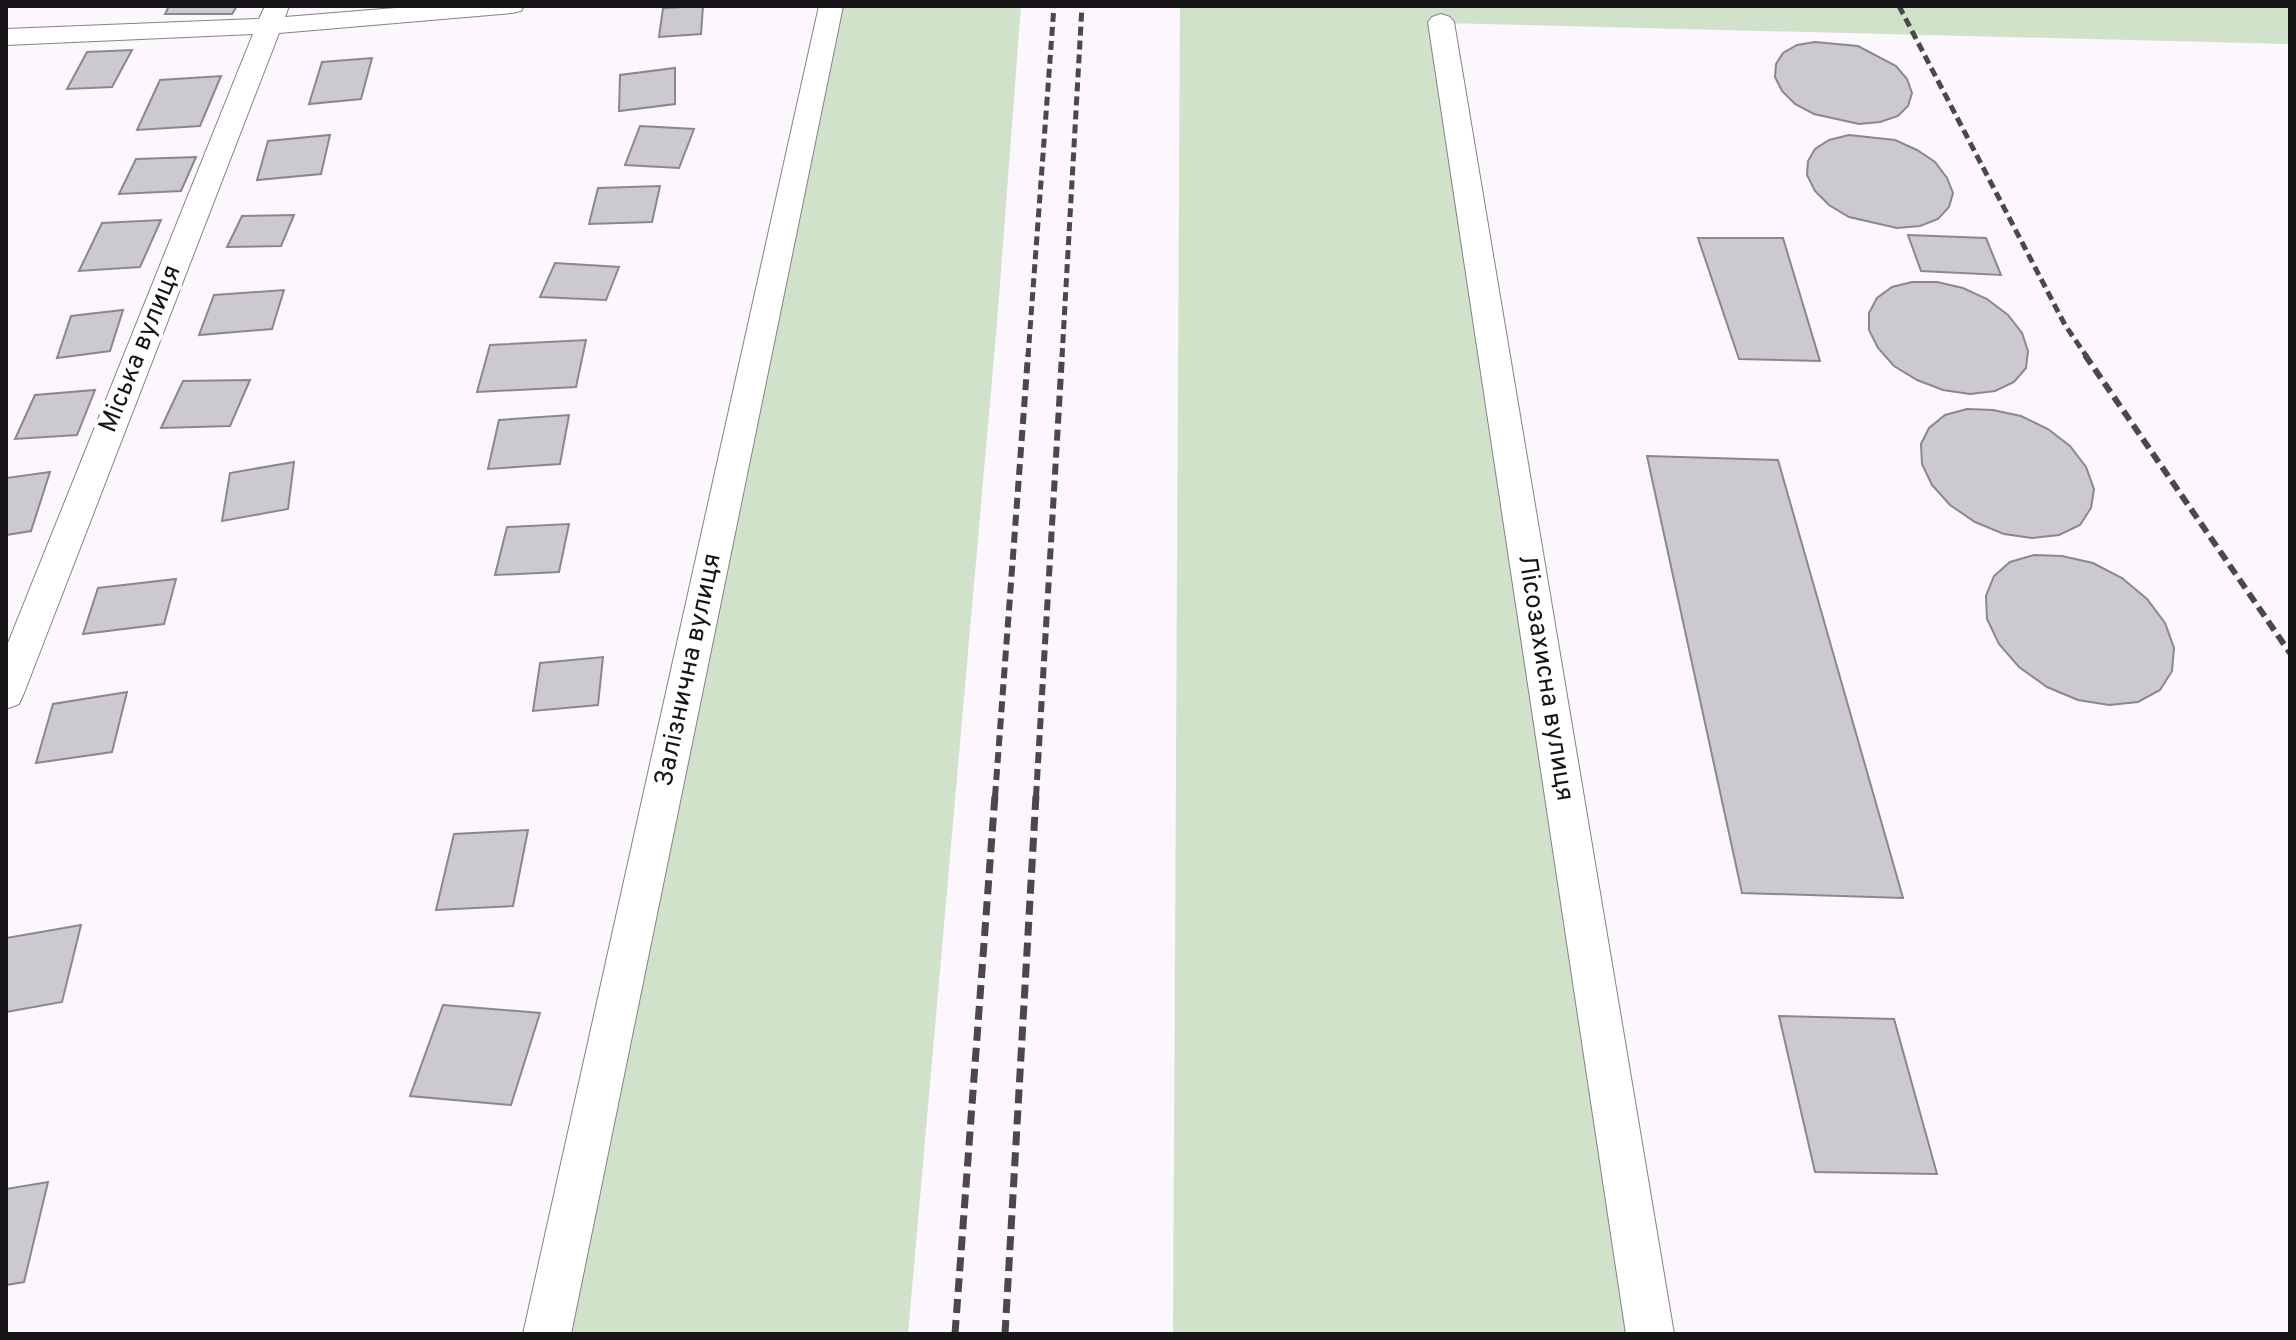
<svg xmlns="http://www.w3.org/2000/svg" width="2296" height="1340" font-family="Overpass,sans-serif">
<style>
.green{fill:#d1e2ca}
.building{fill:#cdc9d1;stroke:#8b878f;stroke-width:2}
.lines{fill:none;stroke-linecap:round;stroke-linejoin:round}
.minor-casing{stroke:#878188;stroke-width:2}
.minor{fill:#fff;fill-rule:evenodd}
.rail-far2{stroke:#4b484b;stroke-width:5;stroke-dasharray:9 5;stroke-linecap:butt}
.rail-far1{stroke:#4b484b;stroke-width:6;stroke-dasharray:11 6;stroke-linecap:butt}
.rail{stroke:#4b484b;stroke-width:7;stroke-dasharray:14 7;stroke-linecap:butt}
.labels{text-anchor:middle;dominant-baseline:central;stroke-width:8;stroke-linejoin:round;paint-order:stroke}
.street-label{font-size:26px;fill:#171517;stroke:#fff}
</style>
<rect width="100%" height="100%" fill="#fcf6fd"/>
<path class="green" d="M 831,6 L 1021,6 L 997,323 L 908,1334 L 547,1334 Z
M 1180,6 L 2290,6 L 2290,44 L 1441,23 L 1650,1334 L 1173,1334 Z"/>
<path class="building" d="M 169,6 L 237,6 L 232,14 L 165,14 Z
M 703,6 L 701,34 L 659,37 L 663,8 Z
M 1815,42 L 1858,46 L 1896,66 L 1907,79 L 1912,93 L 1908,106 L 1898,116 L 1880,122 L 1859,124 L 1814,114 L 1795,104 L 1782,91 L 1775,77 L 1776,64 L 1783,53 L 1797,45 Z
M 132,50 L 112,87 L 67,89 L 87,52 Z
M 372,58 L 361,99 L 309,104 L 322,62 Z
M 675,68 L 675,104 L 619,111 L 620,75 Z
M 221,76 L 200,126 L 137,130 L 160,80 Z
M 640,126 L 694,129 L 679,168 L 625,165 Z
M 330,135 L 321,174 L 257,180 L 268,141 Z
M 1849,135 L 1895,140 L 1917,150 L 1935,162 L 1947,178 L 1953,193 L 1949,207 L 1938,219 L 1920,226 L 1897,228 L 1849,217 L 1829,205 L 1815,191 L 1807,175 L 1808,161 L 1815,149 L 1829,140 Z
M 196,157 L 181,191 L 119,194 L 136,159 Z
M 660,186 L 652,222 L 589,224 L 598,188 Z
M 294,215 L 281,246 L 227,247 L 242,216 Z
M 161,220 L 140,267 L 79,271 L 102,223 Z
M 1908,235 L 1986,238 L 2001,275 L 1921,271 Z
M 1698,238 L 1783,238 L 1820,361 L 1739,359 Z
M 555,263 L 619,267 L 606,300 L 540,297 Z
M 1912,282 L 1937,282 L 1963,288 L 1987,299 L 2008,315 L 2022,333 L 2028,351 L 2026,368 L 2014,382 L 1995,391 L 1970,394 L 1943,390 L 1917,380 L 1894,366 L 1878,348 L 1869,330 L 1869,313 L 1877,298 L 1892,287 Z
M 284,290 L 272,329 L 199,335 L 214,295 Z
M 123,310 L 110,351 L 57,358 L 71,316 Z
M 586,340 L 576,387 L 477,392 L 490,345 Z
M 250,380 L 230,426 L 161,428 L 183,381 Z
M 95,390 L 77,435 L 15,439 L 35,395 Z
M 1967,409 L 1993,410 L 2021,416 L 2048,429 L 2070,446 L 2086,467 L 2094,489 L 2091,508 L 2080,525 L 2059,535 L 2032,538 L 2004,534 L 1975,522 L 1950,505 L 1932,485 L 1922,464 L 1921,444 L 1929,428 L 1945,415 Z
M 569,415 L 560,464 L 488,469 L 499,420 Z
M 1647,456 L 1778,460 L 1903,898 L 1742,893 Z
M 294,462 L 288,509 L 222,521 L 230,473 Z
M 50,472 L 31,531 L 6,535 L 6,478 Z
M 569,524 L 559,572 L 495,575 L 507,527 Z
M 2034,555 L 2062,556 L 2093,563 L 2122,578 L 2147,599 L 2165,623 L 2174,648 L 2172,671 L 2160,690 L 2138,702 L 2109,705 L 2078,700 L 2047,687 L 2019,667 L 1999,644 L 1987,619 L 1986,596 L 1994,576 L 2010,562 Z
M 176,579 L 164,624 L 83,634 L 98,588 Z
M 603,657 L 598,705 L 533,711 L 540,663 Z
M 127,692 L 112,752 L 36,763 L 53,704 Z
M 528,830 L 513,906 L 436,910 L 454,834 Z
M 81,925 L 62,1002 L 6,1012 L 6,938 Z
M 443,1005 L 540,1013 L 511,1105 L 410,1096 Z
M 1779,1016 L 1894,1019 L 1937,1174 L 1815,1172 Z
M 48,1182 L 24,1282 L 6,1285 L 6,1189 Z"/>
<g class="lines">
<g class="minor-casing">
<path id="minor" d="M 265,6 L 289,6 L 285,17 L 420,6 L 524,6 L 521,11 L 512,13 L 279,33 L 24,693 L 19,704 L 6,709 L 6,648 L 253,34 L 6,45 L 6,29 L 259,19 Z
M 819,6 L 843,6 L 571,1334 L 523,1334 Z
M 1441,14 L 1450,17 L 1454,22 L 1674,1334 L 1626,1334 L 1428,22 L 1432,17 Z"/>
</g>
<use href="#minor" class="minor"/>
<path class="rail-far2" d="M 1899,6 L 2065,325 L 2087,357
M 1028,357 L 1054,6
M 1062,357 L 1082,6"/>
<path class="rail-far1" d="M 2085,355 L 2290,653
M 995,797 L 1028,355
M 1036,797 L 1062,355"/>
<path class="rail" d="M 955,1334 L 995,795
M 1005,1334 L 1036,795"/>
</g>
<g class="labels">
<g class="street-label">
<text transform="translate(141 349) rotate(-68)">Міська вулиця</text>
<text transform="translate(689 670) rotate(-78)">Залізнична вулиця</text>
<text transform="translate(1545 678) rotate(81)">Лісозахисна вулиця</text>
</g>
</g>
<rect width="2296" height="1340" fill="none" stroke="#171517" stroke-width="16"/>
</svg>
